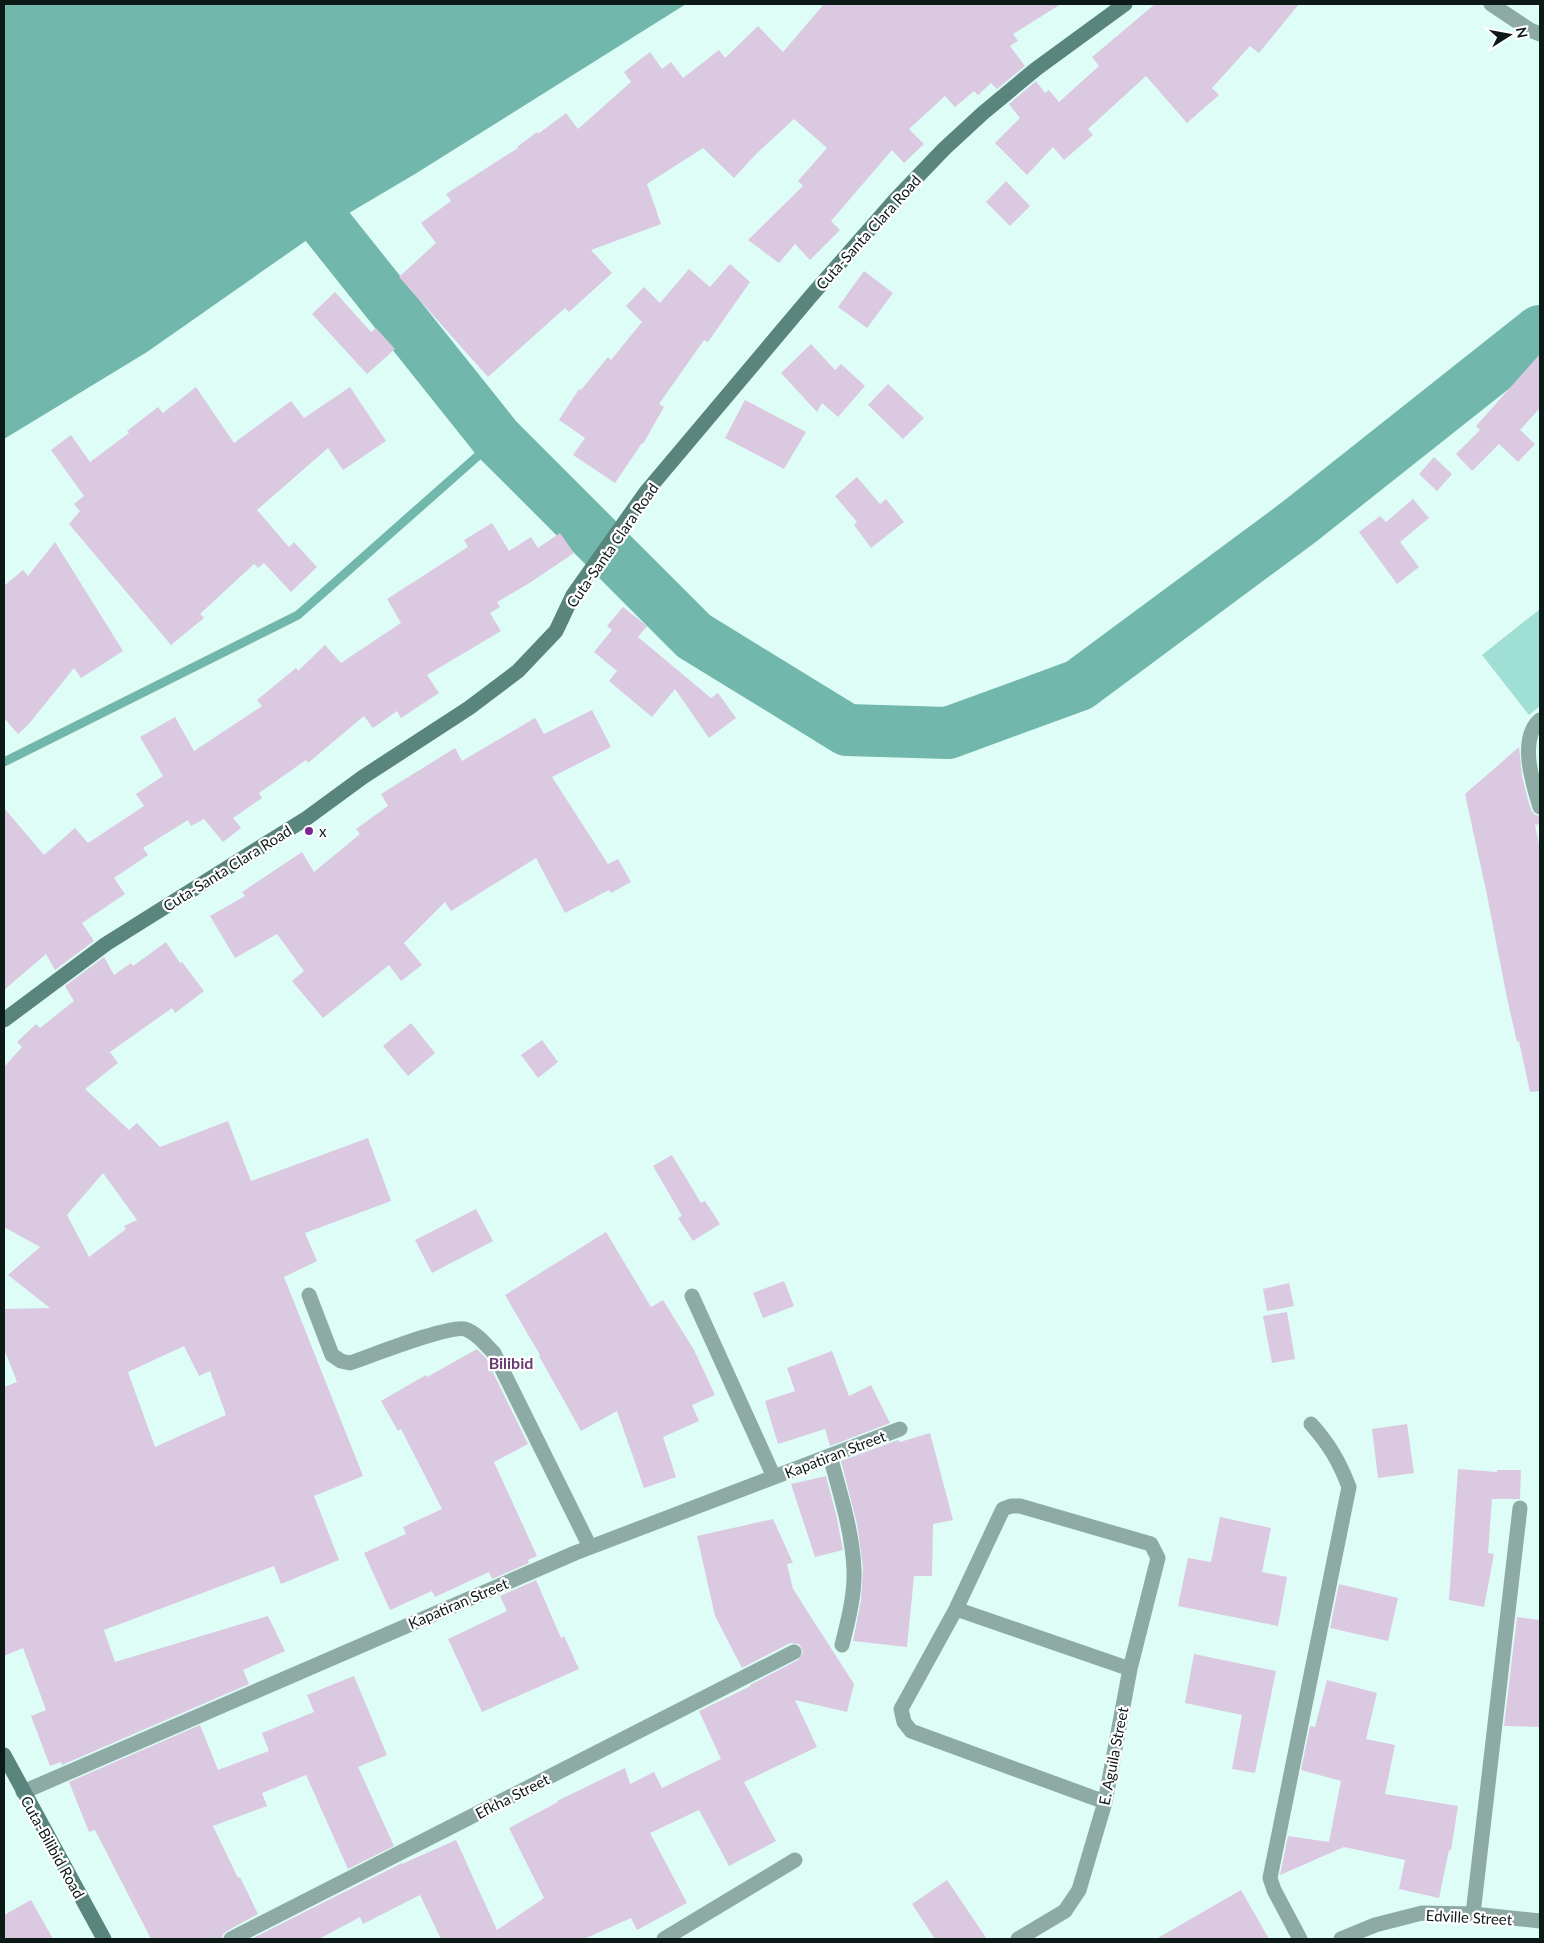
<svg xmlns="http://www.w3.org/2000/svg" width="1544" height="1943" font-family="Lato,sans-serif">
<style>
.green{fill:#9fdfd4}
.water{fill:#71b7ab}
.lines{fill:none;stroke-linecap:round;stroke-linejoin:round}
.stream{stroke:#71b7ab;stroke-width:9}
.river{stroke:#71b7ab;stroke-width:52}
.building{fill:#dbc8e1;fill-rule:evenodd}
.lane{stroke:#8daaa4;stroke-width:15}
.street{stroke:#8daaa4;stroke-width:15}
.secondary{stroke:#59857d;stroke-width:15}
.poi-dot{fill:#7d2593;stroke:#fff;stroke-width:2}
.labels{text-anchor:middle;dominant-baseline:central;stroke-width:4.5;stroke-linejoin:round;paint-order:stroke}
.street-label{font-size:15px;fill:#0c1a17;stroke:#fff}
.poi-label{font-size:15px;fill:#0c1a17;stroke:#fff;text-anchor:start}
.neighbourhood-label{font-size:16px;font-weight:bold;fill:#673c72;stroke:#fff}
</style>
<rect width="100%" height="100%" fill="#dffdf7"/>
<path class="green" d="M 1540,609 L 1540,706 L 1529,715 L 1482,655 Z"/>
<path class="water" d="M 4,4 L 686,4 L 415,174 L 327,226 L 147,352 L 4,439 Z"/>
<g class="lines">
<path class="stream" d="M 4,762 L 298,615 L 497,439"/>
<path class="river" d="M 327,226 L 497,439 L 694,636 L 847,730 L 948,733 L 1079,685 L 1299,522 L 1540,331"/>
</g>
<path class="building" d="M 824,4 L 1061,4 L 1013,34 L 1018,41 L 1010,46 L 1025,66 L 997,89 L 991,83 L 978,95 L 974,91 L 955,107 L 945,96 L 909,129 L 924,144 L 904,163 L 892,150 L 831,221 L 840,230 L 810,260 L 795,244 L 779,263 L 748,240 L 803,186 L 798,181 L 827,148 L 794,119 L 756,154 L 734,178 L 703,148 L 647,184 L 661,224 L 591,250 L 612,273 L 569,312 L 565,308 L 488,377 L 399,277 L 436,243 L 421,223 L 451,201 L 446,194 L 518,148 L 517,147 L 537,132 L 538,134 L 566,113 L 578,129 L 631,82 L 624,72 L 650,52 L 662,69 L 671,62 L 683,78 L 719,50 L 725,58 L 758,26 L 783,52 Z
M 1155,4 L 1299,4 L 1259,53 L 1250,46 L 1212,88 L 1219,95 L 1187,123 L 1146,76 L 1088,129 L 1093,135 L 1064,160 L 1053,147 L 1027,175 L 995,143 L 1020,118 L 1009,104 L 1036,81 L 1045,93 L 1049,90 L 1059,102 L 1099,66 L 1092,57 Z
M 1006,181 L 1030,206 L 1010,226 L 986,202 Z
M 730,264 L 750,282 L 708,342 L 704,340 L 659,404 L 664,407 L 643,444 L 642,443 L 615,483 L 573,455 L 585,438 L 559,420 L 579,389 L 581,390 L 608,357 L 611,360 L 642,322 L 626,306 L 644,287 L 660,303 L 689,269 L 710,287 Z
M 864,271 L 893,293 L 867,328 L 838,307 Z
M 335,292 L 371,332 L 376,328 L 395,349 L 367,374 L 312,314 Z
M 811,344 L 835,370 L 841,364 L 865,386 L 838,417 L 822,403 L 817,412 L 781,373 Z
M 1540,354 L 1540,408 L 1520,430 L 1535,444 L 1518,462 L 1499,444 L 1472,471 L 1456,454 L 1480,430 L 1476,426 Z
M 888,384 L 924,418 L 903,439 L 868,405 Z
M 196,387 L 234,443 L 291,401 L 304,418 L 350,387 L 386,441 L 343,470 L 328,448 L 257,510 L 289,547 L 294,542 L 317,567 L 291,592 L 264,563 L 258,568 L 254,564 L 200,614 L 204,618 L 171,645 L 69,524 L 80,511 L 74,504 L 84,496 L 51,450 L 71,435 L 90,462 L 129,433 L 127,431 L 158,407 L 163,413 Z
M 745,400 L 806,432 L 784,469 L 725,438 Z
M 1434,457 L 1452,474 L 1437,491 L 1419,474 Z
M 857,477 L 880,504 L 886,499 L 904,522 L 871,548 L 854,525 L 857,522 L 835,496 Z
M 1413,499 L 1429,518 L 1400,542 L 1419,567 L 1397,584 L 1359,532 L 1380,516 L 1386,522 Z
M 492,523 L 509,551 L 531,537 L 538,548 L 560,533 L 574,553 L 528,584 L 497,602 L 500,607 L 490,613 L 501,631 L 427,675 L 439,693 L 401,718 L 397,711 L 373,728 L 364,716 L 308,763 L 306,760 L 259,793 L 262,798 L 233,818 L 241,828 L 223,842 L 204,819 L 191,826 L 188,820 L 143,848 L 148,855 L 114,878 L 125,894 L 82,923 L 94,941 L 55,970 L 46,954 L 4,990 L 4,808 L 44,855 L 75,828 L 88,843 L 144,806 L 136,794 L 163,776 L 140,737 L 175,717 L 194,751 L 262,706 L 257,700 L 296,668 L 298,671 L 325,645 L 341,663 L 401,623 L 387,599 L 468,547 L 464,540 Z
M 55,542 L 123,651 L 81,678 L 74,668 L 28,725 L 18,734 L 4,718 L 4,586 L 23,570 L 28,576 Z
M 623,607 L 647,626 L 638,637 L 711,698 L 718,693 L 736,718 L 709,738 L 675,689 L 652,717 L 609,681 L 617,671 L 594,652 L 612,630 L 607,626 Z
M 592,710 L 611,747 L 552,777 L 608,864 L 618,859 L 631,882 L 611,893 L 609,890 L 565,913 L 536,858 L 451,911 L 445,902 L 404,943 L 422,965 L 401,981 L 389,965 L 323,1018 L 292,981 L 304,971 L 277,934 L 235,958 L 210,916 L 245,896 L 242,892 L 302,852 L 314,872 L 360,834 L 356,829 L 388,806 L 381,794 L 455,748 L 462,761 L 535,718 L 544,734 Z
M 1519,747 L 1522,776 L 1528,800 L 1531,810 L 1534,814 L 1539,816 L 1540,820 L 1540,824 L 1535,825 L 1540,849 L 1540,1091 L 1530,1092 L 1519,1041 L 1517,1042 L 1507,998 L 1487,895 L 1465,794 Z
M 166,942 L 180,963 L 182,962 L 204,991 L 175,1013 L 172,1008 L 110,1052 L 118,1063 L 85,1089 L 129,1130 L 137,1123 L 160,1147 L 228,1121 L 251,1181 L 368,1138 L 391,1201 L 305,1233 L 317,1261 L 284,1277 L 363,1476 L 314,1496 L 339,1560 L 281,1584 L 274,1566 L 104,1630 L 115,1662 L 268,1616 L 285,1651 L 243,1670 L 249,1684 L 62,1765 L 61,1762 L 50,1766 L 31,1716 L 46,1710 L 23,1648 L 4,1656 L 4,1387 L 17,1382 L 4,1349 L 4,1309 L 50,1308 L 8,1275 L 40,1247 L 4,1227 L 4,1067 L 22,1047 L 17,1042 L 36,1024 L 40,1028 L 74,1001 L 65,986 L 104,957 L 114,975 L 131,963 L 133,966 ZM 103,1173 L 137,1220 L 124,1226 L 126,1229 L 89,1257 L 67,1215 ZM 184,1346 L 199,1376 L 210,1371 L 226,1415 L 155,1447 L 128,1372 Z
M 411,1023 L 435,1053 L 408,1076 L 383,1046 Z
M 542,1040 L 558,1062 L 538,1078 L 521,1055 Z
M 672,1155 L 701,1203 L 705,1201 L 720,1224 L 693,1241 L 678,1218 L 682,1216 L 653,1166 Z
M 476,1209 L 493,1241 L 432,1273 L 415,1240 Z
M 606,1232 L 651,1307 L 663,1300 L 694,1350 L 715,1395 L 692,1405 L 699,1421 L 663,1437 L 676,1477 L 644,1488 L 617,1411 L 581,1431 L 539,1356 L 540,1355 L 505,1295 Z
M 784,1281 L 794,1306 L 763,1318 L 753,1293 Z
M 1289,1283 L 1294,1306 L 1267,1311 L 1263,1289 Z
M 1287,1312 L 1295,1359 L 1272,1363 L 1263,1316 Z
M 477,1349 L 486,1358 L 528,1444 L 494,1462 L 537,1556 L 528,1560 L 529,1563 L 492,1579 L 489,1572 L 435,1597 L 432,1591 L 390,1610 L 364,1553 L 406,1534 L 403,1527 L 442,1509 L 401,1429 L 398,1431 L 381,1401 L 426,1375 L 427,1377 Z
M 832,1351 L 849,1396 L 871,1385 L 890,1423 L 830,1446 L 825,1429 L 778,1444 L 765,1401 L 795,1391 L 787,1368 Z
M 1407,1424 L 1414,1473 L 1378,1478 L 1372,1429 Z
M 930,1433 L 953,1520 L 933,1524 L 932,1576 L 914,1576 L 907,1647 L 853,1641 L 861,1600 L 863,1568 L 857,1524 L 841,1461 L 898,1440 L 900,1442 Z
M 1458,1469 L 1497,1472 L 1497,1470 L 1521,1470 L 1520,1499 L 1492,1499 L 1488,1553 L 1494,1554 L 1484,1607 L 1449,1600 Z
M 826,1476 L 836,1514 L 843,1550 L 815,1557 L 791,1484 Z
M 1220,1517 L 1271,1528 L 1262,1572 L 1287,1577 L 1278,1626 L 1178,1606 L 1188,1558 L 1211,1562 Z
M 773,1519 L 793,1563 L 787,1564 L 793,1589 L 854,1684 L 847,1712 L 795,1700 L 817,1747 L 744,1782 L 776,1841 L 729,1866 L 699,1810 L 650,1833 L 687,1903 L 637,1930 L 631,1918 L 584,1939 L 441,1939 L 420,1895 L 363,1924 L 360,1917 L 319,1939 L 251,1939 L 402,1863 L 402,1864 L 456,1840 L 497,1930 L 544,1898 L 509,1828 L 558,1802 L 557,1801 L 625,1768 L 630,1784 L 654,1772 L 662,1788 L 721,1759 L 699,1711 L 751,1686 L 750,1685 L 798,1660 L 803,1652 L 799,1644 L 790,1643 L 742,1668 L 715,1616 L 697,1536 Z
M 536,1580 L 561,1638 L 564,1636 L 579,1669 L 482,1712 L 448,1639 L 507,1611 L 500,1596 Z
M 1339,1584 L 1398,1598 L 1388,1641 L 1330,1628 Z
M 1517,1617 L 1540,1620 L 1540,1727 L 1504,1726 Z
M 1194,1654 L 1276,1671 L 1255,1773 L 1232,1769 L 1242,1715 L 1185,1703 Z
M 354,1676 L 387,1755 L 358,1767 L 394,1846 L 348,1869 L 306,1775 L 262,1793 L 267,1806 L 213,1826 L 238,1878 L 240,1877 L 258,1914 L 227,1931 L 223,1934 L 222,1939 L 151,1939 L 95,1830 L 89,1832 L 69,1782 L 200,1725 L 218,1770 L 269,1751 L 262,1733 L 314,1712 L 307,1695 Z
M 1327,1680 L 1377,1693 L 1366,1739 L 1395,1745 L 1385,1794 L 1458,1806 L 1451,1850 L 1449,1850 L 1439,1898 L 1399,1889 L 1405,1860 L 1344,1847 L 1280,1875 L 1288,1836 L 1329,1842 L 1341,1781 L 1301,1770 L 1310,1726 L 1315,1727 Z
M 947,1880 L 987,1939 L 935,1939 L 912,1904 Z
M 1241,1890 L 1269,1939 L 1156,1939 Z
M 31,1900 L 53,1939 L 4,1939 L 4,1915 Z"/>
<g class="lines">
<path class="lane" d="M 1491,4 L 1530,30 L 1540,34
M 309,1295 L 332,1355 L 341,1361 L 350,1363 C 371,1356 448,1325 465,1329 C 477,1333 485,1344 494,1353 L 590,1547"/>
<path class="street" d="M 1540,720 C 1518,739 1533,784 1540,807
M 692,1296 L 774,1477
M 830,1456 C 840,1493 852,1530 854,1569 C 855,1595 848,1621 842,1645
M 956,1609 L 1130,1669
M 23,1792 L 575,1553 L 900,1429
M 1473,1914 L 1520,1508
M 231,1939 L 794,1652
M 664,1939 L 795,1860
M 1018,1939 L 1065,1911 L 1079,1890 L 1105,1802 L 1130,1669 L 1158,1558 L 1151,1544 L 1020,1506 L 1011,1506 L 1003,1509 L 956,1609 L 901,1709 L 904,1722 L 911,1731 L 1105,1802
M 1300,1939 L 1274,1890 L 1270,1878 L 1349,1487 C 1339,1461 1329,1444 1311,1424
M 1341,1939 L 1375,1925 L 1422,1913 L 1473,1914 L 1540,1921"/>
<path class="secondary" d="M 4,1020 L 106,944 L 307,818 L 363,777 L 469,708 L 518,671 L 556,631 L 573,595 L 646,492 L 811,296 L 896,199 L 944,149 L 983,113 L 1036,69 L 1125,4
M 4,1755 L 104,1939"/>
</g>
<circle class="poi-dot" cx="309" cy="831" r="5"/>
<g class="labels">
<g class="street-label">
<text transform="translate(868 232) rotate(-48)">Cuta-Santa Clara Road</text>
<text transform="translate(612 545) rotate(-55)">Cuta-Santa Clara Road</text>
<text transform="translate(227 868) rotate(-32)">Cuta-Santa Clara Road</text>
<text transform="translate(835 1454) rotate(-21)">Kapatiran Street</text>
<text transform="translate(458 1603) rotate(-23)">Kapatiran Street</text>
<text transform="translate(1113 1756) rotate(-79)">E. Aguila Street</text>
<text transform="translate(512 1796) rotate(-27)">Efkha Street</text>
<text transform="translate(53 1847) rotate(61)">Cuta-Bilibid Road</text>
<text transform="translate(1469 1917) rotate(3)">Edville Street</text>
</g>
<g class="poi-label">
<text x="319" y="831">x</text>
</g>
<g class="neighbourhood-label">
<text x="511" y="1362">Bilibid</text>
</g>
</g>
<rect width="1544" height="1943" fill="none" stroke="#0c1a17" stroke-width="10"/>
<g transform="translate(1509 35) rotate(79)" stroke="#ffffff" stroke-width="4" paint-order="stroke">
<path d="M0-4L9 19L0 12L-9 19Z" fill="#0c1a17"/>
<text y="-8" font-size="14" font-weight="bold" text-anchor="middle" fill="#0c1a17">N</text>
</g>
</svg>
